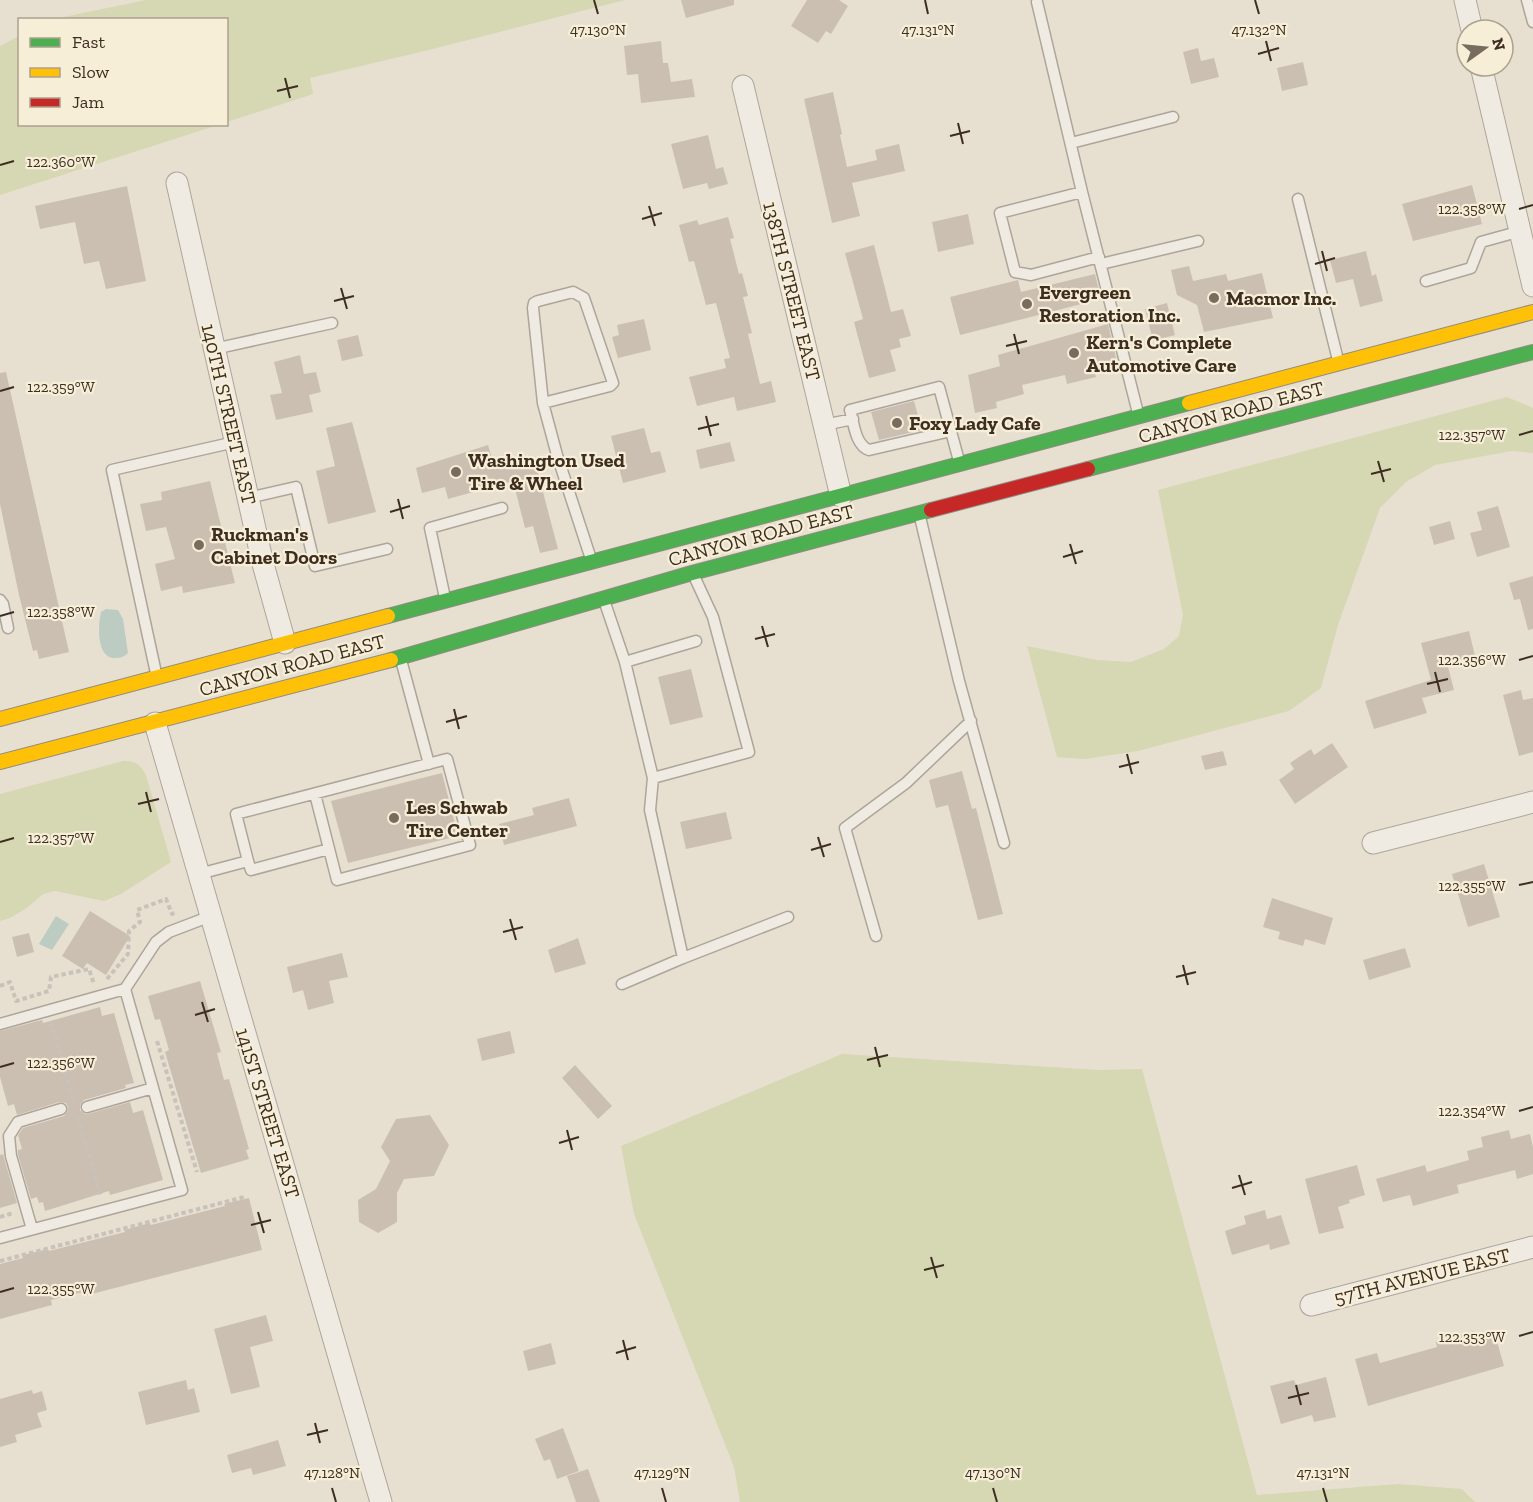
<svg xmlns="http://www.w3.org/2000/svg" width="1533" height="1502" font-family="'Zilla Slab',serif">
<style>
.green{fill:#d6d7b3}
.water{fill:#bcccc2}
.building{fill:#cbbfb2}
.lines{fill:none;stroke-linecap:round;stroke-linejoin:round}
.lane-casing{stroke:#ada599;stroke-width:13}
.street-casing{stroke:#ada599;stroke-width:23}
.fast-casing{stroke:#928b80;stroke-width:16}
.slow-casing{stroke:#928b80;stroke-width:16}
.jam-casing{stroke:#928b80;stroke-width:16}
.path{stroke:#c8c2b9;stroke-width:4;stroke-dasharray:4.5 3;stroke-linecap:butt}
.lane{stroke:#efebe3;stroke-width:10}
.street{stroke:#efebe3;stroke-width:21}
.fast{stroke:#4caf50;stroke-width:14}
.slow{stroke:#ffc107;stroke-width:14}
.jam{stroke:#c62828;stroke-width:14}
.ticks{fill:none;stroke:#3d2e20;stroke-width:2}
.poi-dot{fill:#786c5e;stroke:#f7eed8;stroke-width:2}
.labels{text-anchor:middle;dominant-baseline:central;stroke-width:4.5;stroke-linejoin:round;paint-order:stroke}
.street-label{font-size:20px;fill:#3d2e20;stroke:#f7eed8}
.poi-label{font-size:20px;font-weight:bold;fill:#3d2e20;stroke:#f7eed8;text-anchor:start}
.ticks-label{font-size:15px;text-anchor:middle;fill:#3d2e20;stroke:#f7eed8;stroke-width:4.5;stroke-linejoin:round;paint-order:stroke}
</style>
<rect width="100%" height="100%" fill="#e7e0d1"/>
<path class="green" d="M 146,0 L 625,0 L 429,50 L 310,78 L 313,94 L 227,122 L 226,20 L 54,19 Z
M 19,36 L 20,124 L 218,125 L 0,195 L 0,46 Z
M 1507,397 L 1533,408 L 1533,453 L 1512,451 L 1435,465 L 1406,482 L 1380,508 L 1338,625 L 1321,688 L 1289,711 L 1138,751 L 1085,759 L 1057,757 L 1027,646 L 1097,660 L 1131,662 L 1164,649 L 1179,636 L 1183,615 L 1158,490 Z
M 123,761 C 136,761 140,764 146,775 L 171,862 L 121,894 L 104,901 L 55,891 L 43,894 L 27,908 L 10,918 L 0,921 L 0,794 Z
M 842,1054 L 1099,1070 L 1142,1069 L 1257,1495 L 1398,1484 L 1462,1489 L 1475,1502 L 740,1502 L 734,1467 L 634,1214 L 621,1146 Z"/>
<path class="water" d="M 106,609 L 118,610 L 123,619 L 128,653 C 124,657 121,658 115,658 C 96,658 98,625 101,612 Z
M 56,916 L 69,924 L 52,950 L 39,944 Z"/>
<path class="building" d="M 681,0 L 734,0 L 734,5 L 686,18 Z
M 807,0 L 839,0 L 848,6 L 831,34 L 826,31 L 818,43 L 791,26 Z
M 661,41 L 663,63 L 668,63 L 671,82 L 692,79 L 695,97 L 641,103 L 638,74 L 627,75 L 624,46 Z
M 1198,48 L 1201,61 L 1214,58 L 1219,77 L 1191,84 L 1183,52 Z
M 1303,62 L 1308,85 L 1282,91 L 1277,68 Z
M 833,92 L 842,134 L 840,135 L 847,167 L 877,160 L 875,150 L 899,144 L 905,171 L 852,183 L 860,216 L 832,223 L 804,99 Z
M 708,135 L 716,169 L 723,167 L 728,184 L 709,189 L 707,183 L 683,189 L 671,144 Z
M 1472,185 L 1482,224 L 1413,241 L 1402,204 Z
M 127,186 L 146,281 L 106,289 L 99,261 L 84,264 L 75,222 L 40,229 L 35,206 Z
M 968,214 L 974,244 L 938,252 L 932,222 Z
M 728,217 L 734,238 L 730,239 L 739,274 L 742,273 L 748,296 L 743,297 L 752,333 L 748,334 L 760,384 L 771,381 L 776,402 L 737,411 L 734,397 L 697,406 L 689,377 L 726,368 L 724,359 L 730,358 L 716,303 L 706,305 L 694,261 L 689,262 L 679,225 L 697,220 L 699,225 Z
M 874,245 L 891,312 L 903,309 L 911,336 L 899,339 L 901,347 L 890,350 L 896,371 L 869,378 L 854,322 L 863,319 L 845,253 Z
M 1366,251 L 1372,276 L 1376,274 L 1383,301 L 1360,307 L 1353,279 L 1336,283 L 1330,260 Z
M 1189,266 L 1193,281 L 1226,274 L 1228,281 L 1262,273 L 1273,318 L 1204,332 L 1197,305 L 1177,295 L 1171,270 Z
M 1095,274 L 1101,299 L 960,335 L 950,297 L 1018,280 L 1021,292 Z
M 1167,303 L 1175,335 L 1153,341 L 1145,309 Z
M 644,319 L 651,350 L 618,358 L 612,337 L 619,335 L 617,325 Z
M 1108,324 L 1117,362 L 1094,368 L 1096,377 L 1067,384 L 1065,375 L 1022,385 L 1024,394 L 996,402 L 997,408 L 975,413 L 968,375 L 1000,366 L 998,355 Z
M 358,335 L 363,356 L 342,361 L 337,340 Z
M 300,355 L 304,374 L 316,372 L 321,392 L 309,395 L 313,412 L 276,420 L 270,395 L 282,393 L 274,362 Z
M 6,372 L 69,652 L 39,659 L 37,650 L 33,651 L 19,595 L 0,504 L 0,373 Z
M 914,401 L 922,430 L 879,440 L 871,412 Z
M 352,422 L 376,512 L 328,524 L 316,471 L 335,466 L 326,428 Z
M 644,428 L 651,453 L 660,451 L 666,472 L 623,483 L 611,436 Z
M 730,442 L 735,461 L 700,469 L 696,450 Z
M 488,445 L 495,469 L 534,458 L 558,549 L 540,553 L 533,526 L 525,528 L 513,481 L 448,499 L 445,487 L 422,493 L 416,468 Z
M 210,481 L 235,583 L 183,593 L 182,586 L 161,591 L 155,564 L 175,559 L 166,527 L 146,531 L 140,504 L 162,500 L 161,492 Z
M 1498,506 L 1510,547 L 1477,557 L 1470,533 L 1482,530 L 1477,512 Z
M 1450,521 L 1455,539 L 1434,545 L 1429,527 Z
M 1533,576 L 1533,629 L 1528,630 L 1520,599 L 1514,600 L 1509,583 Z
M 1469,631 L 1475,656 L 1447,663 L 1454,690 L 1422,698 L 1427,713 L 1374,729 L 1365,701 L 1431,680 L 1421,643 Z
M 691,669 L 703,717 L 670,725 L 658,677 Z
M 1521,690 L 1523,700 L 1533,698 L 1533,752 L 1519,756 L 1503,695 Z
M 1332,743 L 1348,767 L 1295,804 L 1279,780 L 1294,769 L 1290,763 L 1311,749 L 1314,755 Z
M 1223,751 L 1227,765 L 1205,770 L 1201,756 Z
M 962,771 L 972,809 L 976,808 L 1003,914 L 978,920 L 948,805 L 936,808 L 929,780 Z
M 442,773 L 458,836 L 348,863 L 331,801 Z
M 569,798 L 577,826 L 504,845 L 499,824 L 534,815 L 532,808 Z
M 726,812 L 732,839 L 686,849 L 680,822 Z
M 1484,864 L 1500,917 L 1468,927 L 1452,874 Z
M 1272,898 L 1333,918 L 1325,945 L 1305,939 L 1303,946 L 1278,939 L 1280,932 L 1263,927 Z
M 90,911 L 130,936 L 106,975 L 87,963 L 83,969 L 62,956 Z
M 29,933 L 34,952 L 17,957 L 12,937 Z
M 578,938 L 586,964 L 555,973 L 548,950 Z
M 1405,948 L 1411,967 L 1369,980 L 1363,960 Z
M 342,953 L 348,977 L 329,981 L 334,1003 L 308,1010 L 303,990 L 293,993 L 287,967 Z
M 200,981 L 221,1052 L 217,1053 L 224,1080 L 229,1079 L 249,1149 L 246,1150 L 249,1159 L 201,1173 L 165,1052 L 169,1050 L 160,1019 L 155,1020 L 148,996 Z
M 100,1007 L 102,1016 L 114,1013 L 134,1083 L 125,1085 L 126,1088 L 84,1100 L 80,1105 L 80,1110 L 85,1114 L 88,1114 L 130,1102 L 133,1113 L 143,1110 L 163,1180 L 110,1195 L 109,1191 L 45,1211 L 43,1202 L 39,1203 L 37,1197 L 31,1199 L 18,1155 L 18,1150 L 22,1149 L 18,1135 L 23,1128 L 64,1116 L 68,1111 L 68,1107 L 66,1103 L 59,1102 L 17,1115 L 14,1104 L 8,1106 L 0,1077 L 0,1031 L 42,1020 L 43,1023 Z
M 510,1031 L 515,1053 L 482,1061 L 477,1039 Z
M 575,1065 L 612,1106 L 598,1119 L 562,1078 Z
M 430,1115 L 449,1145 L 434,1176 L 404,1179 L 397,1193 L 397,1222 L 378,1233 L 359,1222 L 358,1200 L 376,1189 L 390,1161 L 381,1147 L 396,1119 Z
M 1509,1130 L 1511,1139 L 1530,1134 L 1533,1147 L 1533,1174 L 1517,1179 L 1515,1170 L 1457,1185 L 1459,1193 L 1413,1206 L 1410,1195 L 1383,1202 L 1376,1179 L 1425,1165 L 1427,1172 L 1469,1160 L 1467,1151 L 1483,1147 L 1481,1137 Z
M 3,1154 L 17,1203 L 0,1208 L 0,1155 Z
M 1357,1165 L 1365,1195 L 1349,1200 L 1350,1203 L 1338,1207 L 1344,1228 L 1319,1234 L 1305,1179 Z
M 249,1198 L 262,1250 L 84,1296 L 83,1292 L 51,1300 L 52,1305 L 0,1319 L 0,1264 L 23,1258 L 23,1255 L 48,1249 L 49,1251 L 125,1232 L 124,1230 L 150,1223 L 151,1225 L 225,1206 L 224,1204 Z
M 1265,1210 L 1267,1219 L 1281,1215 L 1290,1244 L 1270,1250 L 1269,1244 L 1232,1255 L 1225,1231 L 1246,1224 L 1244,1216 Z
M 266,1315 L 273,1341 L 250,1347 L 260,1387 L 231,1394 L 214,1329 Z
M 1474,1331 L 1476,1336 L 1494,1331 L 1504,1366 L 1368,1406 L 1355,1359 L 1377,1353 L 1380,1363 L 1437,1347 L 1436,1342 Z
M 551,1343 L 556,1364 L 528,1371 L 523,1351 Z
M 1326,1377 L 1336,1417 L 1314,1422 L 1312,1415 L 1281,1424 L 1270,1386 L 1294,1380 L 1296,1385 Z
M 186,1380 L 188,1390 L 194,1388 L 200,1412 L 146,1425 L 138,1392 Z
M 32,1390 L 33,1394 L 42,1391 L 47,1410 L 37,1413 L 42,1427 L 15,1435 L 17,1442 L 0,1447 L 0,1399 Z
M 563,1428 L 579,1471 L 557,1479 L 550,1459 L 544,1461 L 535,1439 Z
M 278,1440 L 286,1466 L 253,1475 L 251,1468 L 232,1473 L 227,1455 Z
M 588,1469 L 600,1502 L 576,1502 L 567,1476 Z"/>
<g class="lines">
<g class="lane-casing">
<path id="lane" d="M 1527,0 L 1533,22
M 1037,2 L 1082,192 L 1138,413
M 1071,143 L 1173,117
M 1082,192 L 1000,213 L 1015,272 L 1031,275 L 1099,257
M 1298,199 L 1338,360
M 1101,264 L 1198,241
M 1426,281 L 1471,268 L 1481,242 L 1521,231
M 214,349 L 332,323
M 543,403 L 610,386 L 613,383 L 584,298 L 573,292 L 538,301 L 534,303 L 533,308 L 543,403 L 557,455 L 591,559
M 824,425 L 853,419
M 951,431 L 869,450 C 855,445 854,423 850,410 L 939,387 L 959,461
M 248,498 L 296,487 L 315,566 L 387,549
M 920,517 L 959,681 L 1004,843
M 445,598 L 430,528 L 502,508
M 0,600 L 3,604 L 8,628
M 605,603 L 625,662 L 653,778 L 749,752 L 713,617 L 694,576
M 401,660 L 429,764
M 625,662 L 696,641
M 156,673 L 112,470 L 235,442
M 653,778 L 650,810 L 683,958 L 788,917
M 248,861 L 251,870 L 329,849
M 199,874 L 248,861 L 236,814 L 447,759 L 470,845 L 337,880 L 315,794
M 876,936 L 845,828 L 906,783 L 971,721
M 622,984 L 683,958
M 0,1024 L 125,989 L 156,942 L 169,932 L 211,916
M 87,1107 L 153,1088
M 32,1229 L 11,1156 L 9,1136 L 18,1122 L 61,1109
M 0,1238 L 182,1190 L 125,989"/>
</g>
<g class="street-casing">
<path id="street" d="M 1465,0 L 1472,30
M 1481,66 L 1533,286
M 743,86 L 841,496
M 177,183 L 263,564 L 285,643
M 155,723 L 381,1502
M 1373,843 L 1533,802
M 1311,1305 L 1533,1247"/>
</g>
<g class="fast-casing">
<path id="fast" d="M 1088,469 L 1533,352
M 388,616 L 1189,403
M 391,660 L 692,573 L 931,510"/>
</g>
<g class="slow-casing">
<path id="slow" d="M 1189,403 L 1533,312
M 0,719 L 388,616
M 0,762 L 391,660"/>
</g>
<g class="jam-casing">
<path id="jam" d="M 931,510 L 1088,469"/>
</g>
<path class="path" d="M 107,979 L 128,954 L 129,931 L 140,922 L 137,910 L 166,899 L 172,914 L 176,912
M 0,986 L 10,982 L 16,1001 L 49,991 L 51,977 L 89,969 L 94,984
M 51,1022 L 74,1102
M 157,1041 L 197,1172
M 78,1118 L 101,1197
M 0,1217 L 13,1213
M 0,1261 L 244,1197"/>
<use href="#lane" class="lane"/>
<use href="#street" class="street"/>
<use href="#fast" class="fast"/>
<use href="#slow" class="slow"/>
<use href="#jam" class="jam"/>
</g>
<path class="ticks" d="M 594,0 L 598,14M 925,0 L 928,14M 1255,0 L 1259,14M 1266,41 L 1271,61M 1258,54 L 1279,48M 285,78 L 290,98M 277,91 L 298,86M 958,123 L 963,144M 950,136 L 970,131M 0,165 L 14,161M 649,206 L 655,226M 1519,209 L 1533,205M 642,219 L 662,213M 1322,251 L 1327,271M 1315,264 L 1335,258M 341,288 L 347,309M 334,301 L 354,296M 1014,334 L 1019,354M 1006,346 L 1027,341M 0,391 L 14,387M 706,416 L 711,436M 698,429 L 719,424M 1519,435 L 1533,431M 1378,461 L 1384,482M 1371,474 L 1391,469M 398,499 L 403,519M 390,512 L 410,506M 1070,544 L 1076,564M 1063,557 L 1083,551M 0,616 L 14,612M 762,626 L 768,647M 755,639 L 775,634M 1519,660 L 1533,656M 1435,672 L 1440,692M 1427,684 L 1448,679M 454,709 L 459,729M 446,722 L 467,716M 1127,754 L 1132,774M 1119,767 L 1139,762M 146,792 L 151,812M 138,804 L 159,799M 818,837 L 824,857M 0,842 L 14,838M 811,850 L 831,844M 1519,885 L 1533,882M 510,919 L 516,940M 503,932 L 523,927M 1183,965 L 1188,985M 1176,977 L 1196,972M 202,1002 L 208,1022M 195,1015 L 215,1009M 875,1047 L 880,1067M 867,1060 L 888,1055M 0,1067 L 14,1063M 1519,1111 L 1533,1107M 567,1130 L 572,1150M 559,1143 L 579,1137M 1239,1175 L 1245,1195M 1232,1188 L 1252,1182M 258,1212 L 264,1233M 251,1225 L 271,1220M 931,1257 L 937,1278M 924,1270 L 944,1265M 0,1292 L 14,1288M 1519,1336 L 1533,1332M 623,1340 L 628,1360M 616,1353 L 636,1347M 1296,1385 L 1301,1405M 1288,1398 L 1309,1393M 315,1423 L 320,1443M 307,1435 L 328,1430M 332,1488 L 336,1502M 662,1488 L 666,1502M 993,1488 L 997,1502M 1323,1488 L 1327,1502"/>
<g class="poi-dot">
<circle cx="1214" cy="298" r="6"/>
<circle cx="1027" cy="304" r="6"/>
<circle cx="1074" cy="353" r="6"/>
<circle cx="897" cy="423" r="6"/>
<circle cx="456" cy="472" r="6"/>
<circle cx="199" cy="545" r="6"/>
<circle cx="394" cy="818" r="6"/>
</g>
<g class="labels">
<g class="street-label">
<text transform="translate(792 291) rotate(76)">138TH STREET EAST</text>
<text transform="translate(1231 412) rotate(-15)">CANYON ROAD EAST</text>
<text transform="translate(229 414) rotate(77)">140TH STREET EAST</text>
<text transform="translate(761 535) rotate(-15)">CANYON ROAD EAST</text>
<text transform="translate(292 665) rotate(-15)">CANYON ROAD EAST</text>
<text transform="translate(268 1113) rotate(73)">141ST STREET EAST</text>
<text transform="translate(1422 1276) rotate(-14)">57TH AVENUE EAST</text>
</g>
<g class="poi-label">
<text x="1039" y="292">Evergreen<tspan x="1039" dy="23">Restoration Inc.</tspan></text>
<text x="1226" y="298">Macmor Inc.</text>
<text x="1086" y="342">Kern's Complete<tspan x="1086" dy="23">Automotive Care</tspan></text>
<text x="909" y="423">Foxy Lady Cafe</text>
<text x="468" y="460">Washington Used<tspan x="468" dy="23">Tire &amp; Wheel</tspan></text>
<text x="211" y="534">Ruckman's<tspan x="211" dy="23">Cabinet Doors</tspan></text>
<text x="406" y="807">Les Schwab<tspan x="406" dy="23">Tire Center</tspan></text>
</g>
</g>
<g class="ticks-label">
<text x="598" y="35">47.130°N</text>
<text x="928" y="35">47.131°N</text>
<text x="1259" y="35">47.132°N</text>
<text x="61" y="167">122.360°W</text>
<text x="1472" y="214">122.358°W</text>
<text x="61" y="392">122.359°W</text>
<text x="1472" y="440">122.357°W</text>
<text x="61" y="617">122.358°W</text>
<text x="1472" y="665">122.356°W</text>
<text x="61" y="843">122.357°W</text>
<text x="1472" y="891">122.355°W</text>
<text x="61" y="1068">122.356°W</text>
<text x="1472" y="1116">122.354°W</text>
<text x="61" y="1294">122.355°W</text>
<text x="1472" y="1342">122.353°W</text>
<text x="332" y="1478">47.128°N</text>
<text x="662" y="1478">47.129°N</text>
<text x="993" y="1478">47.130°N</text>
<text x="1323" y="1478">47.131°N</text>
</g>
<rect x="18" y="18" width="210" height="108" fill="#f7eed8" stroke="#ada18e" stroke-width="1.5"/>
<rect x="30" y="38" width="30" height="9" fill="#4caf50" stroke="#ada18e" stroke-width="1.5"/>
<text x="72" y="48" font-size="18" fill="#3d2e20">Fast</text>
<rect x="30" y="68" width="30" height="9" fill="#ffc107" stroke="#ada18e" stroke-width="1.5"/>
<text x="72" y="78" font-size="18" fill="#3d2e20">Slow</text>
<rect x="30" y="98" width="30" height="9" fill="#c62828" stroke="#ada18e" stroke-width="1.5"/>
<text x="72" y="108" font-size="18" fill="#3d2e20">Jam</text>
<g transform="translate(1485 48) rotate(75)"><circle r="28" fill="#f7eed8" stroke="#ada18e" stroke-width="1.5"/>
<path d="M0-4.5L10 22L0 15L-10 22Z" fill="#786c5e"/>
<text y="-9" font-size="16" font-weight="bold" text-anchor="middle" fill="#3d2e20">N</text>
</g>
</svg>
